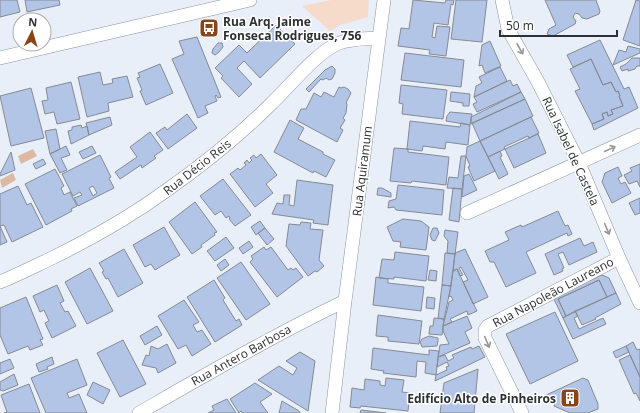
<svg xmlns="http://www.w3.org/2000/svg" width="640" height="413" font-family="'Open Sans',sans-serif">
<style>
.green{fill:#f6daca}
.water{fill:#ddb9a4}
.building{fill:#b3c5e6;stroke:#858a93;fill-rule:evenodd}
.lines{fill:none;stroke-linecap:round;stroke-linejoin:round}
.minor-casing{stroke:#8f959e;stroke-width:14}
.minor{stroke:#fff;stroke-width:13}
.oneway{stroke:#969799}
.labels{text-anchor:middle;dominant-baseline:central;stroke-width:3;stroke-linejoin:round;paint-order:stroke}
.poi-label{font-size:12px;font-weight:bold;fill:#2d2f33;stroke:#fff;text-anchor:start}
.street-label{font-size:12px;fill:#2d2f33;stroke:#fff}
</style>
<rect width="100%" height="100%" fill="#e9eff9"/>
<path class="green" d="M 331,0 L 369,0 L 368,17 L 340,25 L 330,31 L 302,6 Z"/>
<path class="water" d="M 33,149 L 37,156 L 21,164 L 18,156 Z
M 13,173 L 16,180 L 2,188 L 0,180 Z"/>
<path class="building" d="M 0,0 L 17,0 L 20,12 L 0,17 Z
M 25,0 L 59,0 L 60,5 L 27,12 Z
M 413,0 L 445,3 L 446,0 L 454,0 L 453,5 L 451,4 L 448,25 L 434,23 L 432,37 L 435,38 L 437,26 L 450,27 L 446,56 L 429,54 L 430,50 L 398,46 L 401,28 L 409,29 Z
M 456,0 L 487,0 L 482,42 L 451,39 Z
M 545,0 L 596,0 L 600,11 L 599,14 L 587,19 L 582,18 L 579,14 L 575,13 L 573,17 L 576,21 L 575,24 L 553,36 L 547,34 L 549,29 L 556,25 Z
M 636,0 L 640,1 L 640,46 L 623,40 Z
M 276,25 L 295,44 L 260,78 L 244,61 L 237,68 L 252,84 L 239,97 L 221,78 L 223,76 L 215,68 L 239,45 L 247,53 Z
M 197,37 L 221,97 L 218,98 L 216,95 L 215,96 L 217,101 L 205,106 L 208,113 L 198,118 L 172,59 L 184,54 L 179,41 Z
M 600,40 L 624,89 L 629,87 L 638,108 L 594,130 L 592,124 L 604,119 L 602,114 L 607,112 L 608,116 L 613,114 L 611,110 L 623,106 L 619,96 L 620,96 L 618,91 L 616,92 L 611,82 L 603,85 L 591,59 L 573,67 L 567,55 Z
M 490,41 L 501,66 L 485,73 L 482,65 L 479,66 L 482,45 Z
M 218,43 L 222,43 L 223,47 L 219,52 L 215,55 L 212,53 L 213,49 Z
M 628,46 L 640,49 L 640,53 L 613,65 L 619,50 L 626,52 Z
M 405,53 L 464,60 L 461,87 L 401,80 Z
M 632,58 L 640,58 L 640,66 L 637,66 L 635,69 L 628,71 L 628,69 L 622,71 L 620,67 L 626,64 Z
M 591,59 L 603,85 L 611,82 L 616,92 L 618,91 L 620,96 L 619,96 L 623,106 L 611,110 L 613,114 L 608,116 L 607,112 L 602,114 L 604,119 L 592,124 L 575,91 L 580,89 L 570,69 Z
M 160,64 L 173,93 L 146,105 L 140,91 L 142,90 L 137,78 L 140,77 L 138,73 Z
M 332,66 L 335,69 L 335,73 L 332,79 L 329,80 L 326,78 L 323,80 L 321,79 L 309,92 L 306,89 L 325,70 Z
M 500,67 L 507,81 L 474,97 L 476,86 L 482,83 L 479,77 Z
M 100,72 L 103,85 L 113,83 L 112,79 L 127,76 L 133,97 L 108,103 L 109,111 L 87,117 L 78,77 Z
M 510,80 L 513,86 L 517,84 L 521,92 L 477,112 L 473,104 L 477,102 L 474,97 Z
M 71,82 L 80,119 L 57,124 L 54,112 L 45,114 L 42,101 L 48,100 L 46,88 Z
M 401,85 L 447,90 L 443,119 L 402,114 L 403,104 L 399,103 Z
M 339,87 L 341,88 L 344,87 L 348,89 L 351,93 L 346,103 L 347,104 L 346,113 L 343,118 L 345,120 L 340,128 L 343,130 L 337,142 L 296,120 L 301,109 L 306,109 L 314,93 L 321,97 L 324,92 L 334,97 Z
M 31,88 L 44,138 L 11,146 L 0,96 Z
M 451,92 L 470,94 L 469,106 L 463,106 L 463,103 L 450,101 Z
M 521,92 L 525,99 L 471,124 L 471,117 Z
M 525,99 L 533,116 L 480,141 L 472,123 Z
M 450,112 L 472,114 L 470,125 L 446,121 L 447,116 Z
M 187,114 L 197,128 L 168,149 L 156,133 L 165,127 L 167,130 Z
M 110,117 L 112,125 L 89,135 L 86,123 Z
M 531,117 L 539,133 L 529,138 L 528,136 L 504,147 L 505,149 L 488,157 L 480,141 Z
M 290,120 L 304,128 L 298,139 L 323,152 L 323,154 L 335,160 L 326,177 L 314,171 L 313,173 L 274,152 Z
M 410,121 L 460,127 L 461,123 L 470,125 L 468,145 L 446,142 L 445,149 L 423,146 L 422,151 L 407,149 Z
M 81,125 L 82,128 L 87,126 L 89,135 L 71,144 L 68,131 L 72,130 L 72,127 Z
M 56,129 L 60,149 L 50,154 L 45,131 Z
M 150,132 L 163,150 L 154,156 L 156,158 L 142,168 L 141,165 L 120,179 L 115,172 L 137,157 L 130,147 Z
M 538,134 L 546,153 L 514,168 L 505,149 Z
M 480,141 L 495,171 L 474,181 L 468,167 L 470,166 L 466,156 L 467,147 Z
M 66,146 L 70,155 L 61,158 L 67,170 L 60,173 L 50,154 Z
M 92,146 L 96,153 L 83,159 L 79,152 Z
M 394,148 L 408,149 L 408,152 L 449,157 L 446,185 L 412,181 L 411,183 L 390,181 Z
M 500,151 L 502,156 L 500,157 L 508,174 L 499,179 L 488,157 Z
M 11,152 L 15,170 L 0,176 L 0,174 Z
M 261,154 L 277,175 L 266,184 L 273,193 L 255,207 L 230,174 L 238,168 L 240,170 L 246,165 L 244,163 L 247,160 L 249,163 L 252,160 L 250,158 L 254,155 L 256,158 Z
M 100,155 L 111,177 L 109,178 L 114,188 L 78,206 L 74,198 L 82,195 L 80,192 L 73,196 L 62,174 ZM 93,186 L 97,193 L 93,196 L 89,188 Z
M 461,156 L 466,156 L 462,189 L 447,188 L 449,177 L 458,178 Z
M 43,159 L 46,164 L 36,169 L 33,164 Z
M 640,164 L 640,187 L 637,181 L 629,184 L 624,175 L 632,171 L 630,168 Z
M 618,167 L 622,176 L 618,178 L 621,184 L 625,182 L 631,193 L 612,203 L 602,182 L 605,173 Z
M 55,169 L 64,186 L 61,188 L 64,195 L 70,192 L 77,206 L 71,209 L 72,211 L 46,225 L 25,184 Z
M 469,174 L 477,190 L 462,197 L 464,176 Z
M 223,179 L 251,215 L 235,226 L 229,219 L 230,218 L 229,216 L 226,218 L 221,211 L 215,215 L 200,196 Z
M 297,180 L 333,185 L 328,225 L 313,223 L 314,220 L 272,214 L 277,203 L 283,204 L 284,195 L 290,195 L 289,205 L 294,206 Z
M 398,185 L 444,190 L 442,215 L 396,210 L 394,207 L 388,208 L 389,201 L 396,199 Z
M 18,186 L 27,205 L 31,203 L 43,227 L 12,242 L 4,225 L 0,226 L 0,194 Z
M 378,188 L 382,188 L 391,193 L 391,197 L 377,195 Z
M 453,188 L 462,189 L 459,222 L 449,220 Z
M 640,198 L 640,213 L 635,215 L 629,203 Z
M 195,202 L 217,232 L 214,233 L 215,235 L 201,245 L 202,247 L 192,254 L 169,222 Z
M 558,211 L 565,226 L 568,225 L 572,234 L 568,236 L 567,233 L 526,252 L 536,273 L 506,287 L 494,262 L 490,262 L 485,251 L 509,240 L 505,232 L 521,225 L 522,227 Z
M 403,219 L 421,221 L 429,227 L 426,250 L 400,247 L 401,242 L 393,241 L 387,227 Z
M 260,221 L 265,228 L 256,235 L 251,227 Z
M 301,222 L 311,223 L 310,229 L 323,230 L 319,260 L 324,266 L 317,272 L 315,271 L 308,276 L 286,246 L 289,224 L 300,225 Z
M 0,226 L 7,242 L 0,245 Z
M 164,227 L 180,255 L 155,270 L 151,264 L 145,267 L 133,245 Z
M 265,228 L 274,239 L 267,245 L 258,233 Z
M 433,228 L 437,228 L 439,233 L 435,241 L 432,240 L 430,235 Z
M 445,230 L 458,232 L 455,254 L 447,253 L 448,241 L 444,236 Z
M 226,237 L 234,248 L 215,261 L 207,251 Z
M 580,238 L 584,246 L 593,242 L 597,252 L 569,265 L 563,252 L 558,254 L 564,268 L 562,269 L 563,271 L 554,275 L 545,254 Z
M 249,241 L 253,247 L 243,254 L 239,248 Z
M 264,247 L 266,250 L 271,247 L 288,270 L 291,268 L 293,270 L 296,268 L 303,277 L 277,297 L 250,262 L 253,259 L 251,256 Z
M 124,249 L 143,283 L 118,297 L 108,278 L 106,279 L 102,272 L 104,271 L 99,263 Z
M 465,249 L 488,297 L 473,304 L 463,282 L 468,280 L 461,267 L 459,268 L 463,275 L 460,276 L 457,269 L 453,271 L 455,253 Z
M 395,252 L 429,256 L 426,281 L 394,277 L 394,279 L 379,278 L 382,259 L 394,260 Z
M 445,253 L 455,254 L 451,286 L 442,285 Z
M 225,259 L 229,265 L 221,271 L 217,265 Z
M 241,262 L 270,304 L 246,320 L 217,278 Z
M 90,268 L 113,311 L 87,324 L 65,282 Z
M 457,269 L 477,311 L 468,315 L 467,311 L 450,319 L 452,322 L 443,326 L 449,302 L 453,300 L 451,296 L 449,297 L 453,271 Z
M 430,270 L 437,271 L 436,281 L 428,280 Z
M 602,275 L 609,278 L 616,293 L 607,297 L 599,280 L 558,299 L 566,316 L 563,318 L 553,297 Z
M 376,277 L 388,279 L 388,283 L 424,287 L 421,311 L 373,305 Z
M 214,280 L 225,298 L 223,300 L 236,321 L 239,319 L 242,325 L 215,342 L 187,297 Z
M 599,280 L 607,297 L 566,316 L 558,299 Z
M 57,285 L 64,301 L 60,303 L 65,312 L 68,311 L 76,326 L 52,338 L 45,323 L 49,321 L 44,310 L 40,312 L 33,296 Z
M 442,285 L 451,286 L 444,319 L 438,318 Z
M 616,293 L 621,304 L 595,318 L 596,319 L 582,325 L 575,311 Z
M 26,297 L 43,339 L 40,340 L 43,345 L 30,350 L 28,346 L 8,354 L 0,335 L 0,308 Z
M 427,297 L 435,298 L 434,309 L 426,308 Z
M 184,300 L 199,322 L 193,325 L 197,332 L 202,330 L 211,344 L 192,356 L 186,345 L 178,349 L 158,316 Z
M 575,311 L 578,316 L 574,318 L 579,329 L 603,318 L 606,324 L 573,339 L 563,318 Z
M 555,312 L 578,361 L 530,384 L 506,334 Z
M 378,315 L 422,321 L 419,344 L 388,341 L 388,337 L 376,336 Z
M 467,316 L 472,328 L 465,332 L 470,343 L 438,357 L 440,345 L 449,344 L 443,331 L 443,326 Z
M 434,318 L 444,319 L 442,335 L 429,334 L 430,326 L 433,326 Z
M 157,326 L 162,335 L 145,345 L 140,336 Z
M 429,336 L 438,338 L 438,341 L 437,346 L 422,347 L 420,342 L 422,339 Z
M 123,340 L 146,384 L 120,397 L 97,353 Z
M 633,342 L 637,350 L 640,349 L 640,377 L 626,346 Z
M 167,344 L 176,363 L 158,373 L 156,368 L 142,365 L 146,355 L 149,356 L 151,346 L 158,349 Z
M 479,346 L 485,357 L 435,381 L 436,375 L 447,370 L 446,367 L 449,366 L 447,362 L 437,367 L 438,357 L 445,355 L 448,361 L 454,358 L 452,355 L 471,347 L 472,349 Z
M 626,346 L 629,352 L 616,358 L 613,352 Z
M 373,348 L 429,355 L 429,350 L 439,351 L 436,375 L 425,373 L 426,362 L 417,361 L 416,377 L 383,373 L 384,371 L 371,369 Z
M 300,352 L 315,361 L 308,411 L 258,380 L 279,366 L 293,375 L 297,368 L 286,361 Z
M 630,355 L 640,377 L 640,401 L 636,393 L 634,394 L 619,360 Z
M 52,357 L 54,364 L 47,367 L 48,369 L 39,372 L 36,364 Z
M 10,359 L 14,368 L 0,374 L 0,363 Z
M 77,359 L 87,385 L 67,393 L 69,398 L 79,394 L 87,413 L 46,413 L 31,378 Z
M 478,369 L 474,413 L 440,413 L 444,383 Z
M 14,374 L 18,385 L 3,391 L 0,390 L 0,382 Z
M 386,378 L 404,380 L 402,392 L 410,393 L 408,411 L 361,406 L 360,408 L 350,407 L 352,388 L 364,390 L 365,379 L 380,381 L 380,385 L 385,386 Z
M 583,378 L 588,380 L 598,404 L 598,409 L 588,413 L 570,413 L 554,406 L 555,403 L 553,400 L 547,403 L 543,401 L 544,396 Z
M 93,382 L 110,390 L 103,404 L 87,395 Z
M 255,383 L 272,394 L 260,402 L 268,413 L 242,413 L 241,411 L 239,413 L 230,399 Z
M 29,384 L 40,413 L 4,413 L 7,412 L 1,395 Z
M 227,399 L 236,413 L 208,413 L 214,410 L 212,406 Z
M 282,401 L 299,411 L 300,413 L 279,413 Z
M 361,410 L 386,413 L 360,413 Z"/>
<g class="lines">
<g class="minor-casing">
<path id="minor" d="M 502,0 L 508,29 L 538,82 L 579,163 L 619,258 L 640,303
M 0,58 L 250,0
M 467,213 L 640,135
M 0,282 C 17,275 33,267 50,259 C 91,239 130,217 167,190 C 204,164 240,135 272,103 C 290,86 315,54 337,44 C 350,38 366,39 379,38
M 139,413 C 207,374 274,335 345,301
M 332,413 L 345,301 L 384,0
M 522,413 L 485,338 L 485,330 L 488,326 L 619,258"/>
</g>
<use href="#minor" class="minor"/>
</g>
<defs><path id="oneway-shaft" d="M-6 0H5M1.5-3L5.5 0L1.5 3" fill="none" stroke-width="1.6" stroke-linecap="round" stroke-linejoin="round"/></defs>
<g class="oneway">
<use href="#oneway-shaft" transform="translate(520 49) rotate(61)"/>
<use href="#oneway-shaft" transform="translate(610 149) rotate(-25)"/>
<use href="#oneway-shaft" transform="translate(607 229) rotate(67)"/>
<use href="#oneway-shaft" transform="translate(487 342) rotate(67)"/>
</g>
<defs>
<g id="bus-square" transform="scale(1)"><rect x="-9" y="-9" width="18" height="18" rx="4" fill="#884517" stroke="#fff"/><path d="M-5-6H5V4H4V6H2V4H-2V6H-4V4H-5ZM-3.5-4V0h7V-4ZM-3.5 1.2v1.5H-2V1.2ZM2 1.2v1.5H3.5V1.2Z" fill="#fff"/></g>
<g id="building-square" transform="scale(1)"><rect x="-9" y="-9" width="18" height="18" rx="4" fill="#884517" stroke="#fff"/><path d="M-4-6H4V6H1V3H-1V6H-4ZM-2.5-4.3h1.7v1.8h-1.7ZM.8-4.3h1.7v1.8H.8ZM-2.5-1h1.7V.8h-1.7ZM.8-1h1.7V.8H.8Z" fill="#fff"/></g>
</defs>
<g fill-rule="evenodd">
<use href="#bus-square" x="209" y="28"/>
<use href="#building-square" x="570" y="398"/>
</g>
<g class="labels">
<g class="poi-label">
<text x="223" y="21">Rua Arq. Jaime<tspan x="223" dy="14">Fonseca Rodrigues, 756</tspan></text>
<text x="556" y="398" text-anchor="end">Edifício Alto de Pinheiros</text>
</g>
<g class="street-label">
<text transform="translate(571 151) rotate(65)">Rua Isabel de Castela</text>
<text transform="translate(197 167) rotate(-38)">Rua Décio Reis</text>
<text transform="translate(362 171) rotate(-83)">Rua Aquiramum</text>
<text transform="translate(553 292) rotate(-28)">Rua Napoleão Laureano</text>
<text transform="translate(241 355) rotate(-29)">Rua Antero Barbosa</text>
</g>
</g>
<g transform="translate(32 32) rotate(5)"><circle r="19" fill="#ffffff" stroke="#abacad"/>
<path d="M0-3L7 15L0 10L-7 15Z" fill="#884517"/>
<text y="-6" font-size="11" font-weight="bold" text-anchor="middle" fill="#2d2f33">N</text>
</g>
<path d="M500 30v6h117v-6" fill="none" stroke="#2d2f33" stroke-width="2"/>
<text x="506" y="30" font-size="12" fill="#2d2f33" stroke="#ffffff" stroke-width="3" paint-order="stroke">50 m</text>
</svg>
